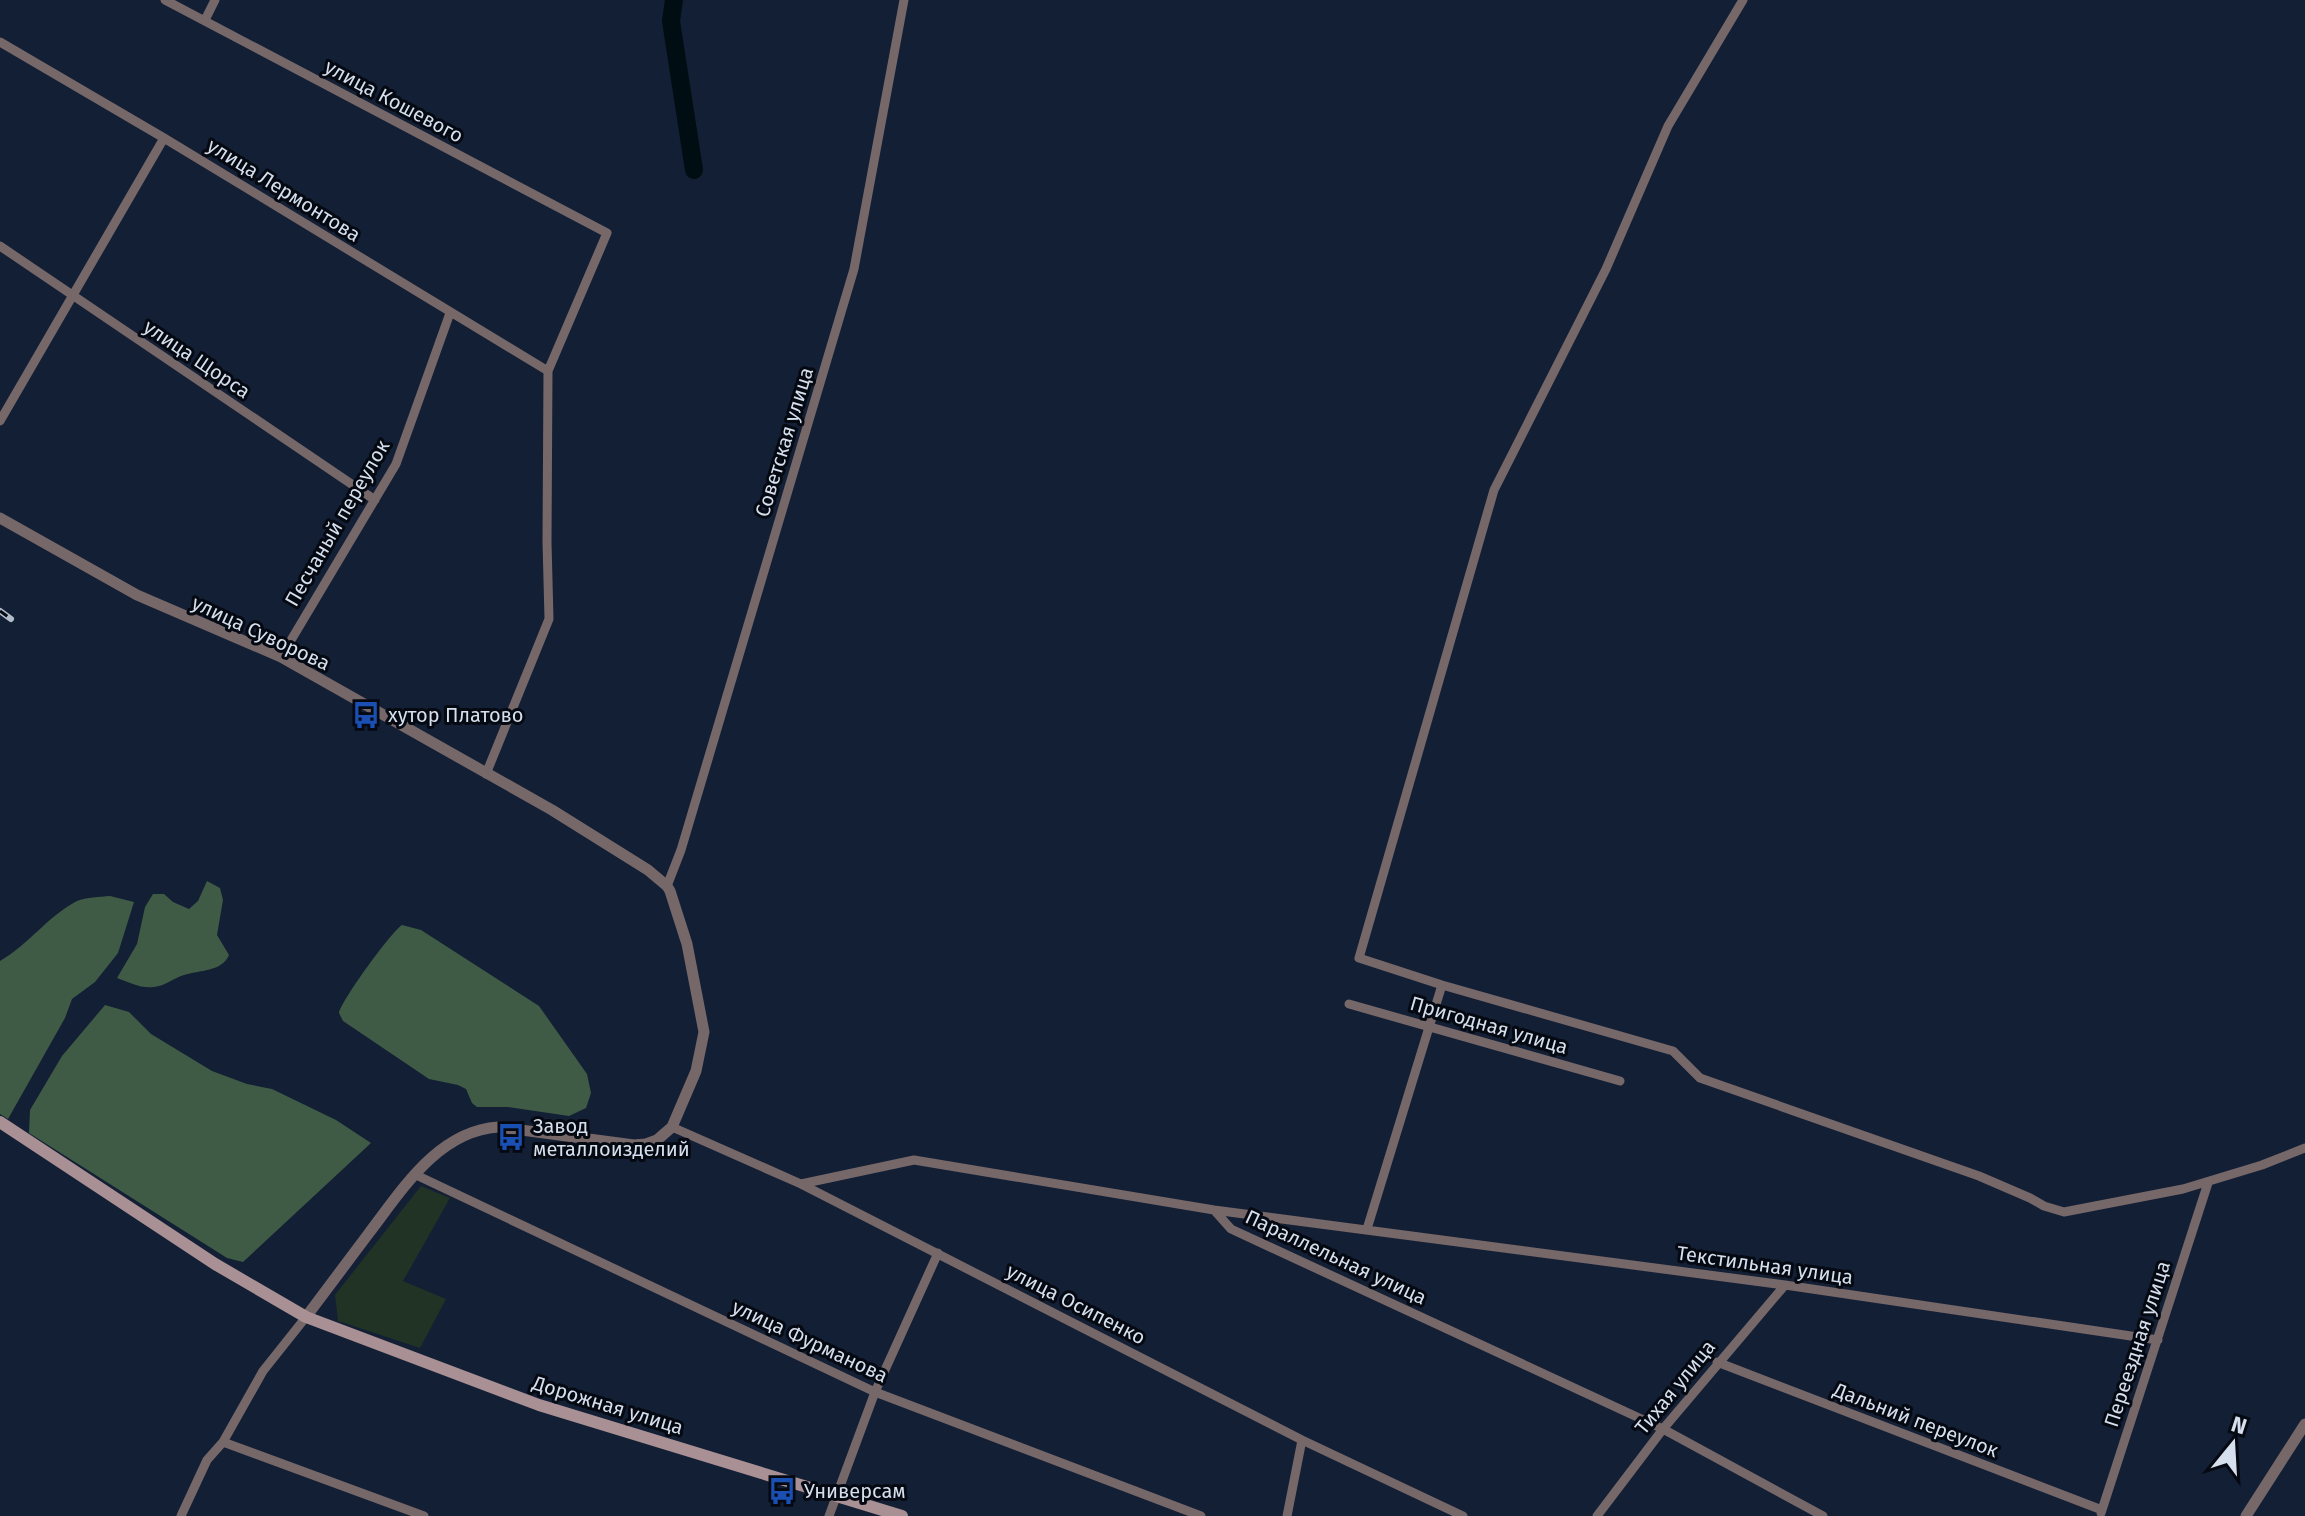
<svg xmlns="http://www.w3.org/2000/svg" width="2305" height="1516" font-family="'Fira Sans',sans-serif">
<style>
.green{fill:#203324}
.forest{fill:#3f5b45}
.lines{fill:none;stroke-linecap:round;stroke-linejoin:round}
.river{stroke:#000d12;stroke-width:18}
.minor{stroke:#766769;stroke-width:9}
.tertiary{stroke:#766769;stroke-width:11}
.secondary{stroke:#a99094;stroke-width:12}
.rail-casing{stroke:#b2bccb;stroke-width:6}
.rail{stroke:#050912;stroke-width:3;stroke-dasharray:9;stroke-linecap:butt}
.labels{text-anchor:middle;dominant-baseline:central;stroke-width:6;stroke-linejoin:round;paint-order:stroke}
.street-label{font-size:20px;fill:#d6dfed;stroke:#050912}
.poi-label{font-size:20px;fill:#d6dfed;stroke:#050912;text-anchor:start}
</style>
<rect width="100%" height="100%" fill="#131f34"/>
<path class="green" d="M 421,1186 L 450,1198 L 403,1281 L 446,1299 L 420,1348 L 338,1321 L 335,1295 Z"/>
<path class="forest" d="M 207,881 L 220,888 L 223,900 L 217,935 L 229,955 C 222,972 199,970 184,975 C 174,978 165,986 154,987 C 141,989 129,982 117,978 L 137,944 L 145,907 L 153,894 L 164,894 L 173,902 L 189,909 L 198,901 Z
M 110,896 L 134,902 L 118,953 L 95,982 L 72,999 L 65,1018 L 8,1119 L 0,1114 L 0,961 C 28,945 48,916 77,901 C 86,897 100,897 110,896 Z
M 402,925 L 421,930 L 539,1006 L 587,1074 L 591,1093 L 586,1108 L 569,1116 L 508,1107 L 477,1107 L 472,1103 L 466,1089 L 458,1085 L 429,1079 L 343,1021 L 339,1013 C 341,1001 391,932 402,925 Z
M 105,1005 L 129,1012 L 151,1034 L 212,1071 L 247,1084 L 272,1089 L 336,1120 L 371,1143 L 243,1262 L 227,1258 L 29,1133 L 30,1110 L 62,1056 Z"/>
<g class="lines">
<path class="river" d="M 674,0 L 671,21 L 694,170"/>
<path class="minor" d="M 165,0 L 607,233 L 548,371 L 547,542 L 549,619 L 486,774
M 1743,0 L 1668,126 L 1606,269 L 1494,490 L 1359,958 L 1442,985 L 1673,1051 L 1700,1078 L 1979,1176 L 2030,1198 L 2044,1206 L 2064,1212 L 2183,1189 L 2262,1165 L 2305,1148
M 205,20 L 215,0
M 0,42 L 164,138 L 548,371
M 0,246 L 375,500
M 0,421 L 164,138
M 281,657 L 396,464 L 450,313
M 667,886 L 681,850 L 854,269 L 904,0
M 1349,1004 L 1620,1081
M 672,1127 L 801,1184 L 1302,1440 L 1463,1516
M 414,1174 L 875,1392 L 1201,1516
M 801,1184 L 914,1160 L 1214,1210 L 1785,1285 L 2158,1340
M 1214,1210 L 1231,1229 L 1663,1429 L 1823,1516
M 1367,1229 L 1442,985
M 1717,1362 L 2102,1510
M 223,1442 L 424,1516
M 2101,1513 L 2208,1183
M 181,1516 L 207,1460 L 223,1442 L 263,1371 L 306,1317
M 829,1516 L 875,1392 L 938,1253
M 1287,1516 L 1302,1440
M 1597,1516 L 1663,1429 L 1785,1285"/>
<path class="tertiary" d="M 0,518 L 137,595 L 281,657 L 552,810 L 648,870 L 667,886 L 670,891 L 687,944 L 704,1032 L 696,1071 L 672,1127 L 657,1140 L 646,1144 L 634,1145 L 498,1127 C 438,1131 402,1190 369,1233 C 348,1261 327,1289 306,1317
M 2246,1516 L 2305,1424"/>
<path class="secondary" d="M 0,1122 L 215,1264 L 306,1317 L 539,1405 L 902,1516"/>
<g class="rail-casing">
<path id="rail" d="M 0,611 L 11,619"/>
</g>
<use href="#rail" class="rail"/>
</g>
<defs>
<g id="bus-bare" transform="scale(2.16)"><path d="M-5-6H5V4H4V6H2V4H-2V6H-4V4H-5ZM-3.5-4V0h7V-4ZM-3.5 1.2v1.5H-2V1.2ZM2 1.2v1.5H3.5V1.2Z" fill="#1a4fb4" stroke="#050912" stroke-width="2.5" paint-order="stroke"/></g>
</defs>
<g fill-rule="evenodd">
<use href="#bus-bare" x="366" y="715"/>
<use href="#bus-bare" x="511" y="1137"/>
<use href="#bus-bare" x="782" y="1491"/>
</g>
<g class="labels">
<g class="street-label">
<text transform="translate(394 101) rotate(28)">улица Кошевого</text>
<text transform="translate(284 190) rotate(32)">улица Лермонтова</text>
<text transform="translate(197 359) rotate(34)">улица Щорса</text>
<text transform="translate(784 442) rotate(-73)">Советская улица</text>
<text transform="translate(337 523) rotate(-60)">Песчаный переулок</text>
<text transform="translate(261 633) rotate(25)">улица Суворова</text>
<text transform="translate(1489 1025) rotate(16)">Пригодная улица</text>
<text transform="translate(1336 1257) rotate(25)">Параллельная улица</text>
<text transform="translate(1765 1265) rotate(8)">Текстильная улица</text>
<text transform="translate(1076 1304) rotate(27)">улица Осипенко</text>
<text transform="translate(810 1341) rotate(25)">улица Фурманова</text>
<text transform="translate(2137 1344) rotate(-72)">Переездная улица</text>
<text transform="translate(1675 1387) rotate(-51)">Тихая улица</text>
<text transform="translate(608 1405) rotate(17)">Дорожная улица</text>
<text transform="translate(1916 1420) rotate(21)">Дальний переулок</text>
</g>
<g class="poi-label">
<text x="388" y="715">хутор Платово</text>
<text x="533" y="1126">Завод<tspan x="533" dy="23">металлоизделий</tspan></text>
<text x="804" y="1491">Универсам</text>
</g>
</g>
<g transform="translate(2233 1444) rotate(18)" stroke="#050912" stroke-width="6" paint-order="stroke">
<path d="M0-6L14 30L0 20L-14 30Z" fill="#d6dfed"/>
<text y="-12" font-size="22" font-weight="bold" text-anchor="middle" fill="#d6dfed">N</text>
</g>
</svg>
